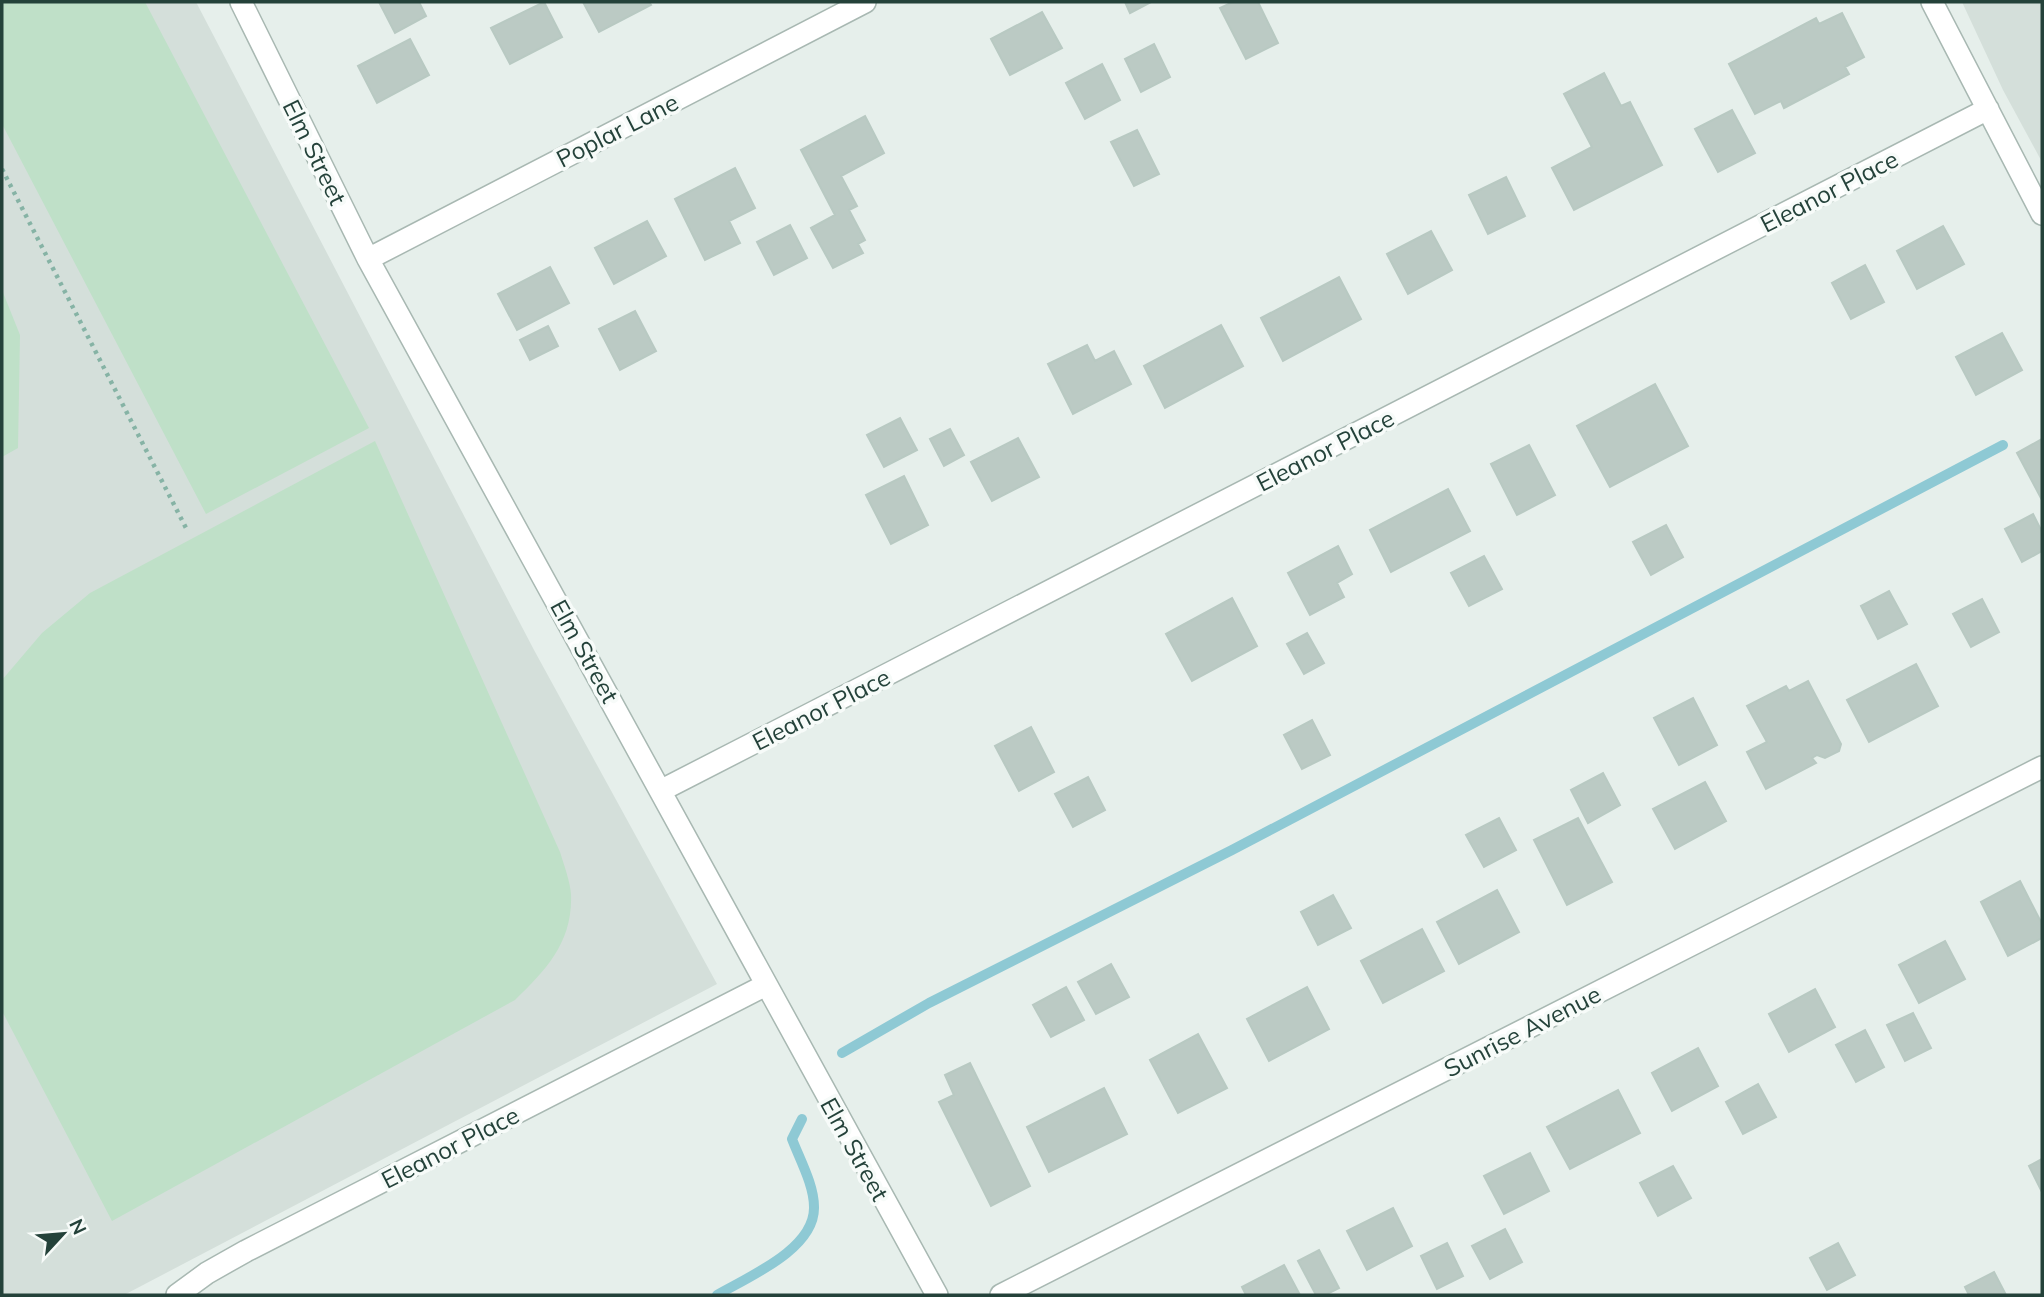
<svg xmlns="http://www.w3.org/2000/svg" width="2044" height="1297" font-family="Mulish,sans-serif">
<style>
.built{fill:#d4dfda}
.green{fill:#bfe0c8}
.lines{fill:none;stroke-linecap:round;stroke-linejoin:round}
.stream{stroke:#8ec9d4;stroke-width:10}
.building{fill:#bbcac4;stroke:#b8c9c2;stroke-width:2}
.minor-casing{stroke:#a8b8b2;stroke-width:24}
.path{stroke:#86b3a5;stroke-width:4.5;stroke-dasharray:3.5 5;stroke-linecap:butt}
.minor{stroke:#fff;stroke-width:21}
.labels{text-anchor:middle;dominant-baseline:central;stroke-width:7;stroke-linejoin:round;paint-order:stroke}
.street-label{font-size:24px;fill:#24423a;stroke:#f7fbf9}
</style>
<rect width="100%" height="100%" fill="#e6efeb"/>
<path class="built" d="M 2,2 L 196,2 L 534,650 L 717,984 L 124,1295 L 2,1295 Z
M 1962,2 L 2042,2 L 2042,162 L 2003,90 Z"/>
<path class="green" d="M 2,2 L 145,2 L 369,428 L 206,514 L 2,124 Z
M 2,290 L 20,335 L 18,448 L 2,457 Z
M 375,441 L 560,852 C 564,865 570,881 571,894 C 573,942 546,970 515,1000 L 112,1221 L 2,1011 L 2,680 L 42,633 L 90,593 Z"/>
<g class="lines">
<path class="stream" d="M 842,1053 L 929,1003 L 1232,850 L 2003,445
M 717,1295 C 748,1277 815,1249 814,1207 C 814,1185 800,1160 792,1139 L 802,1119"/>
</g>
<path class="building" d="M 379,2 L 419,2 L 426,16 L 395,33 Z
M 544,2 L 562,37 L 510,64 L 491,28 Z
M 583,2 L 649,2 L 651,5 L 599,32 Z
M 1125,2 L 1151,2 L 1130,13 Z
M 1233,2 L 1258,2 L 1278,43 L 1246,59 L 1220,8 Z
M 1042,12 L 1062,48 L 1010,75 L 991,39 Z
M 1842,13 L 1864,57 L 1845,67 L 1849,74 L 1784,108 L 1781,101 L 1755,114 L 1729,64 L 1816,18 L 1819,24 Z
M 410,39 L 429,75 L 377,103 L 358,66 Z
M 1154,44 L 1170,77 L 1141,92 L 1125,59 Z
M 1102,64 L 1120,100 L 1085,119 L 1066,83 Z
M 1604,73 L 1621,106 L 1630,102 L 1662,165 L 1574,210 L 1552,168 L 1592,147 L 1564,94 Z
M 1732,110 L 1755,153 L 1718,172 L 1695,129 Z
M 865,116 L 884,153 L 841,176 L 857,206 L 849,210 L 865,240 L 858,244 L 863,253 L 833,268 L 811,228 L 835,215 L 801,150 Z
M 1137,130 L 1159,174 L 1134,186 L 1111,142 Z
M 735,168 L 755,208 L 729,221 L 740,243 L 705,260 L 675,199 Z
M 1506,177 L 1525,216 L 1488,234 L 1469,195 Z
M 647,221 L 666,256 L 614,284 L 595,248 Z
M 790,225 L 807,258 L 774,275 L 757,242 Z
M 1943,226 L 1964,264 L 1917,289 L 1897,251 Z
M 1431,231 L 1452,270 L 1408,294 L 1387,254 Z
M 1865,265 L 1884,302 L 1851,319 L 1832,283 Z
M 550,267 L 569,303 L 517,330 L 498,294 Z
M 1339,277 L 1361,319 L 1283,361 L 1261,318 Z
M 635,311 L 656,351 L 620,370 L 599,329 Z
M 1221,325 L 1243,366 L 1165,408 L 1144,366 Z
M 548,326 L 558,346 L 530,360 L 520,340 Z
M 2002,333 L 2022,370 L 1976,395 L 1956,357 Z
M 1087,345 L 1095,361 L 1114,351 L 1131,384 L 1073,414 L 1048,364 Z
M 1655,384 L 1688,446 L 1610,487 L 1577,426 Z
M 900,418 L 917,450 L 884,467 L 867,435 Z
M 950,429 L 964,455 L 944,466 L 930,439 Z
M 1018,438 L 1039,477 L 992,501 L 971,462 Z
M 2042,439 L 2042,500 L 2017,453 Z
M 1529,445 L 1555,495 L 1517,515 L 1491,464 Z
M 904,476 L 928,525 L 891,544 L 866,495 Z
M 1448,489 L 1470,531 L 1391,572 L 1370,530 Z
M 2033,514 L 2042,532 L 2042,551 L 2022,562 L 2005,529 Z
M 1666,525 L 1683,557 L 1651,575 L 1633,542 Z
M 1338,546 L 1352,574 L 1337,583 L 1344,597 L 1310,615 L 1288,573 Z
M 1484,556 L 1502,589 L 1469,606 L 1451,573 Z
M 1889,591 L 1907,624 L 1878,639 L 1861,606 Z
M 1232,598 L 1257,646 L 1192,681 L 1166,634 Z
M 1982,599 L 1999,632 L 1971,647 L 1953,614 Z
M 1307,633 L 1324,663 L 1304,674 L 1287,644 Z
M 1916,664 L 1938,706 L 1869,742 L 1847,700 Z
M 1808,681 L 1841,744 L 1839,751 L 1825,758 L 1817,755 L 1812,758 L 1816,763 L 1766,789 L 1747,752 L 1767,742 L 1747,706 L 1786,686 L 1789,691 Z
M 1693,698 L 1717,745 L 1679,765 L 1654,718 Z
M 1312,720 L 1330,755 L 1302,769 L 1284,735 Z
M 1031,727 L 1054,772 L 1019,791 L 995,746 Z
M 1603,773 L 1620,805 L 1588,823 L 1571,790 Z
M 1088,777 L 1105,810 L 1073,827 L 1055,794 Z
M 1705,782 L 1726,821 L 1675,849 L 1653,809 Z
M 1499,818 L 1516,850 L 1484,867 L 1466,835 Z
M 1578,818 L 1612,882 L 1567,905 L 1534,840 Z
M 2020,881 L 2042,924 L 2042,938 L 2008,956 L 1981,902 Z
M 1497,890 L 1519,932 L 1459,964 L 1437,922 Z
M 1333,895 L 1351,928 L 1318,945 L 1301,912 Z
M 1422,929 L 1444,971 L 1383,1003 L 1361,961 Z
M 1945,941 L 1965,979 L 1919,1003 L 1899,965 Z
M 1111,964 L 1129,997 L 1096,1014 L 1078,982 Z
M 1066,987 L 1084,1020 L 1051,1037 L 1033,1005 Z
M 1307,987 L 1329,1029 L 1269,1061 L 1247,1019 Z
M 1815,989 L 1835,1027 L 1789,1052 L 1769,1014 Z
M 1913,1013 L 1931,1048 L 1905,1061 L 1887,1025 Z
M 1865,1030 L 1884,1067 L 1856,1082 L 1836,1045 Z
M 1198,1034 L 1227,1088 L 1178,1113 L 1150,1060 Z
M 1698,1048 L 1718,1086 L 1672,1111 L 1652,1073 Z
M 970,1063 L 1030,1186 L 991,1206 L 939,1102 L 954,1095 L 945,1075 Z
M 1758,1084 L 1776,1117 L 1743,1134 L 1726,1102 Z
M 1104,1088 L 1127,1134 L 1049,1172 L 1027,1127 Z
M 1618,1090 L 1640,1133 L 1570,1169 L 1547,1127 Z
M 1530,1153 L 1549,1191 L 1504,1214 L 1484,1176 Z
M 2042,1159 L 2042,1192 L 2029,1166 Z
M 1673,1166 L 1691,1198 L 1658,1216 L 1640,1183 Z
M 1393,1208 L 1412,1246 L 1367,1270 L 1347,1231 Z
M 1505,1229 L 1522,1262 L 1490,1279 L 1472,1246 Z
M 1447,1243 L 1463,1276 L 1437,1289 L 1421,1256 Z
M 1838,1243 L 1855,1275 L 1827,1290 L 1810,1258 Z
M 1319,1250 L 1339,1288 L 1325,1295 L 1316,1295 L 1298,1261 Z
M 1284,1265 L 1300,1295 L 1246,1295 L 1242,1287 Z
M 1994,1272 L 2006,1295 L 1969,1295 L 1965,1287 Z"/>
<g class="lines">
<g class="minor-casing">
<path id="minor" d="M 241,2 L 368,259 L 937,1295
M 1932,2 L 2042,214
M 368,259 L 865,2
M 662,790 L 1988,109
M 177,1295 L 207,1273 L 246,1251 L 764,986
M 1001,1295 L 2042,767"/>
</g>
<path class="path" d="M 2,169 L 186,528"/>
<use href="#minor" class="minor"/>
</g>
<g class="labels">
<g class="street-label">
<text transform="translate(617 130) rotate(-27)">Poplar Lane</text>
<text transform="translate(315 152) rotate(64)">Elm Street</text>
<text transform="translate(1829 191) rotate(-27)">Eleanor Place</text>
<text transform="translate(1325 450) rotate(-27)">Eleanor Place</text>
<text transform="translate(585 651) rotate(61)">Elm Street</text>
<text transform="translate(821 709) rotate(-27)">Eleanor Place</text>
<text transform="translate(1522 1031) rotate(-27)">Sunrise Avenue</text>
<text transform="translate(450 1147) rotate(-27)">Eleanor Place</text>
<text transform="translate(855 1149) rotate(61)">Elm Street</text>
</g>
</g>
<rect width="2044" height="1297" fill="none" stroke="#24423a" stroke-width="7"/>
<g transform="translate(63 1234) rotate(64)" stroke="#f7fbf9" stroke-width="5" paint-order="stroke">
<path d="M0-5L12 26L0 18L-12 26Z" fill="#24423a"/>
<text y="-10" font-size="19" font-weight="bold" text-anchor="middle" fill="#24423a">N</text>
</g>
</svg>
